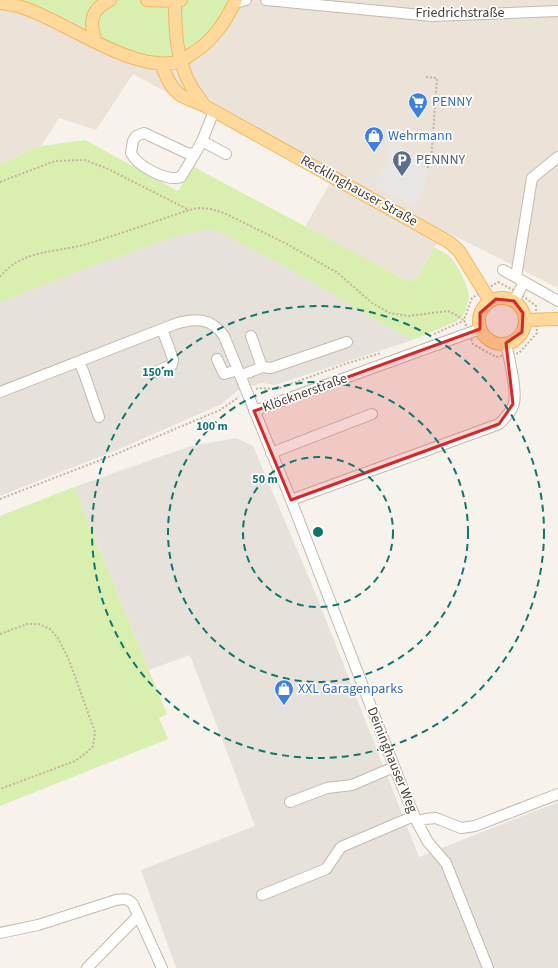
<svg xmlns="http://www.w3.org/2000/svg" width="558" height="968" font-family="'Source Sans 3',sans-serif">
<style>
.residential{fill:#ebe3d8}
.industrial{fill:#e7e1dc}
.green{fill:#d9efb0}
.parking{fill:#e8e5e2}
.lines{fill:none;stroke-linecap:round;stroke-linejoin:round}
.minor-casing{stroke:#c4b9ac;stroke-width:12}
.major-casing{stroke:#f2b75e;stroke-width:14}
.path{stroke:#c7b39b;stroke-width:2;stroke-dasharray:2 2;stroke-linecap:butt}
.minor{stroke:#fff;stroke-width:10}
.major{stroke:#ffd99c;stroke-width:12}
.marked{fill:#d62828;fill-opacity:0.2;stroke:#d62828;stroke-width:3;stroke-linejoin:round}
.ring{fill:none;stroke:#0f766e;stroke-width:2;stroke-dasharray:7 5}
.labels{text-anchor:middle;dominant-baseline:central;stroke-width:3.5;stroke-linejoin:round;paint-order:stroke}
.street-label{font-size:14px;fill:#4d4237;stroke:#fff}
.shop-label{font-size:14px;fill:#366cbe;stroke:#fff;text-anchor:start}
.service-label{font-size:14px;fill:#4e5e75;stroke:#fff;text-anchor:start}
.centre{fill:#0f766e;stroke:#fff;stroke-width:2}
.ring-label{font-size:12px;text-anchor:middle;font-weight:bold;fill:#0f766e;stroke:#fff;stroke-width:3.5;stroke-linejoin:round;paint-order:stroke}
</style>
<rect width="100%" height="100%" fill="#f7f2eb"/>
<path class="residential" d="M 0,0 L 558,0 L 558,288 L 449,233 L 434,247 L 417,278 L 409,282 L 305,227 L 331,181 L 133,74 L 96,130 L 59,118 L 41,146 L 0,164 Z"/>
<path class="industrial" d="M 212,229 L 220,232 L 300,275 L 365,314 L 413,340 L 275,385 L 262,383 L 238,390 L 222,404 L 117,450 L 0,496 L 0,302 L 82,270 L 179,235 L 204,230 Z
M 236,438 L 253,446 L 315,592 L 419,857 L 558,802 L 558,968 L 176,968 L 141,870 L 255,826 L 190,655 L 149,670 L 74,487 L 191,446 Z"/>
<path class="green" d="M 8,0 L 230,0 L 209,34 L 190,50 L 163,57 L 147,58 L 116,45 L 72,21 L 32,4 Z
M 85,140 L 178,191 L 194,167 L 409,282 L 417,278 L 434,247 C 439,250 445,252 450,257 C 458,265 468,285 469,296 C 469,300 467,304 466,308 C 464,314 463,317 457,321 L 413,340 L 365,314 L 300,275 L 220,232 L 211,229 L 204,230 L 179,235 L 82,270 L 0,302 L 0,164 L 41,146 Z
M 74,487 L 167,714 L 159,718 L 168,739 L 0,806 L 0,516 Z"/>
<path class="parking" d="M 389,139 L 403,140 L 402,154 L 428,156 L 426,185 L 415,207 L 373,186 L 388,160 Z"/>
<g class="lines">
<g class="minor-casing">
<path id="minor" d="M 266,0 L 432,16 L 558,11
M 235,3 L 246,0
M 202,141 L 226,154
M 196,152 L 181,177 C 167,182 137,166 131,153 L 133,141 L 136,136 L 144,133 L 189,154 L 196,152 L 202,141 L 214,111
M 503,270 L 558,301
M 516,277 L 532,178 L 558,157
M 514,301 L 524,282
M 251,336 L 262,367
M 217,359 L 224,374 L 238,370
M 79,362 L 84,373 L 99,417
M 152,373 L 172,365 L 173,359 L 162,329
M 240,376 L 262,367 L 271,368 L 347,342
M 0,392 L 175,324 C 194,318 211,317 224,336 L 291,500 L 399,779 L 417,822 L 428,842 L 446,863 L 488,968
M 254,411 L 480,329
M 271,453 L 372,414
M 291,500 L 499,424 C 505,418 512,411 514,403 C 517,388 509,359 506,343
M 290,802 L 327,788 L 352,785 L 394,767
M 417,822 L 425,819 L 436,818 L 461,828 L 475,826 L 558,794
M 262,895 L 326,869 L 341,847 L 414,816
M 0,933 L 38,925 L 116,900 C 123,899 128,898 133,904 L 162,968
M 87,968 L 138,916"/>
</g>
<g class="major-casing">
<path id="major" d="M 147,0 L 175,1 L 181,0
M 175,1 C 175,30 176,58 190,84 C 194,92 200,98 204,105
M 0,3 C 8,4 16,5 24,8 C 65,21 137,76 180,61 C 184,60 188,56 193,53 C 214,40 225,22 236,0
M 96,42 C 89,22 90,10 110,0
M 161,64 C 165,74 170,87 179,94 C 186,99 197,102 205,106 L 449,242 L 459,251 L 490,301
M479 321a23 23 0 1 1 46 0a23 23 0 1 1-46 0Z
M 525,320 L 558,319"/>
</g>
<path class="path" d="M 426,77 L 437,78 L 431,161 L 427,169
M 0,182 L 55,161 L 85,160 L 108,169 L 189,210
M 0,277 C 22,249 56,253 87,244 C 119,234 151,223 183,212 L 197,208 L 211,209 L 224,213 L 285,243 L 338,273 L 372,303 L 390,313 L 409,316 L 448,311 L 458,316 L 461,319 L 464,320
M 498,282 L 519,293 L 536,306 L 537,333 L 519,353 L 496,357 L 473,344 L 464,320 L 472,298 Z
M 434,334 L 463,321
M 256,389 L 259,388 L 277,389 L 345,364 L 381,353
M 0,499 L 116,454 L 220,410 L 239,397
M 0,634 L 27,624 L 39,624 L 50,629 L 58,638 L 69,660 L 95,732 L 93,746 L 86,753 L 75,761 L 0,789"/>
<use href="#minor" class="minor"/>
<use href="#major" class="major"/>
</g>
<path class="marked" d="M 496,299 L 514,301 L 523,313 L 522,332 L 506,343 L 513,404 L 499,424 L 291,500 L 254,411 L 480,329 L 480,313 Z"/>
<g class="ring">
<circle cx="318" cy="532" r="75"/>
<circle cx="318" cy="532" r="150"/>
<circle cx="318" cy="532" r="226"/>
</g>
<defs>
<g id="supermarket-pin" transform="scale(1)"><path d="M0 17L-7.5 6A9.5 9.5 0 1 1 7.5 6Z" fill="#3f7fe0" stroke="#fff"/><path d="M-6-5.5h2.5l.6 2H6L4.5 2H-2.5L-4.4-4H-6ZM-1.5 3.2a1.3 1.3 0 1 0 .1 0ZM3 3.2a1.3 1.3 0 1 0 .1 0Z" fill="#fff"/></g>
<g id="shop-pin" transform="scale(1)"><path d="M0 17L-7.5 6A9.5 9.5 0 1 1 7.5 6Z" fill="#3f7fe0" stroke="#fff"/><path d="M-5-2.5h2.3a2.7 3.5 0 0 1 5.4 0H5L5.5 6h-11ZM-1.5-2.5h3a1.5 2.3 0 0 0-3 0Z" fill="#fff"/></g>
<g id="parking-pin" transform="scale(1)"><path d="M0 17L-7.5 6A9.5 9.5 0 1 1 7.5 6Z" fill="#5c6f8a" stroke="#fff"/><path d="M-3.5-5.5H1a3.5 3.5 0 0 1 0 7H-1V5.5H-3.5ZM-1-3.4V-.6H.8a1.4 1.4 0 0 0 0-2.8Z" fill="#fff"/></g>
</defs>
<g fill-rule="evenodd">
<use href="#supermarket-pin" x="418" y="102"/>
<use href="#shop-pin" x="374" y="136"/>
<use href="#parking-pin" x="402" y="160"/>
<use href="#shop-pin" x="284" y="689"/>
</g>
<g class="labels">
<g class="street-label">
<text x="460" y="13">Friedrichstraße</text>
<text transform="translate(359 191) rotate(29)">Recklinghauser Straße</text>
<text transform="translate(305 393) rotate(-20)">Klöcknerstraße</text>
<text transform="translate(392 760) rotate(68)">Deininghauser Weg</text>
</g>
<g class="shop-label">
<text x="432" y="102">PENNY</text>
<text x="388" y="136">Wehrmann</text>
<text x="298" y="689">XXL Garagenparks</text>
</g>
<g class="service-label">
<text x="416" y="160">PENNNY</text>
</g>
</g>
<circle cx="318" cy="532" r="6" class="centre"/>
<g class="ring-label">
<text x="158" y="376">150 m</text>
<text x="212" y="430">100 m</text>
<text x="265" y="483">50 m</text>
</g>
</svg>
